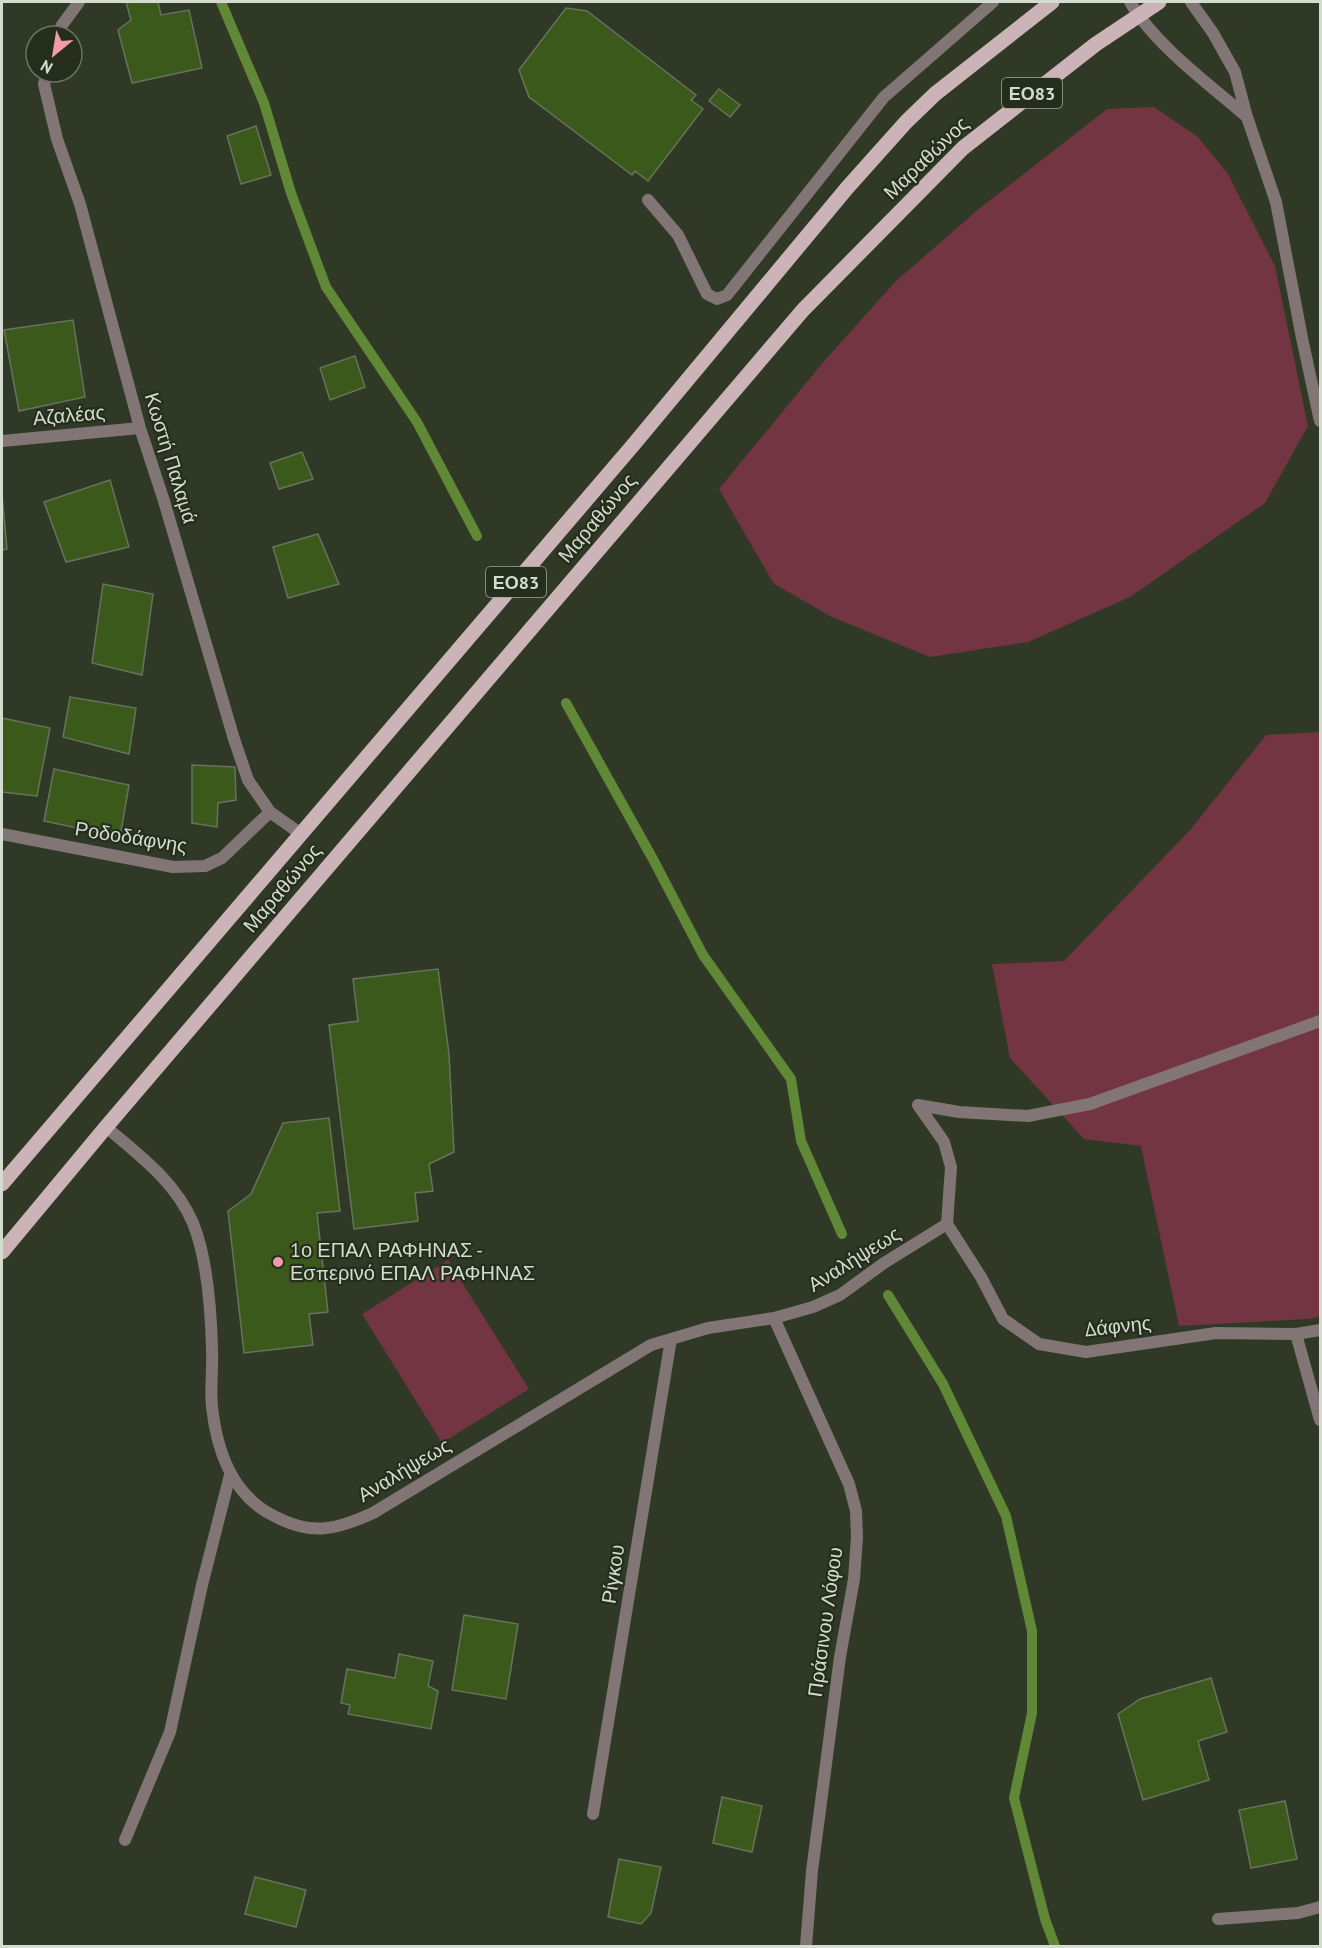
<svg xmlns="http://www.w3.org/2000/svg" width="1322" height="1948" font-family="'PT Sans',sans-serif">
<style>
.green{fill:#743542}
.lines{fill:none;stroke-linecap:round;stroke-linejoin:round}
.stream{stroke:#608836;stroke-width:10}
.building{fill:#3b591b;stroke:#67735e;stroke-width:1.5}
.service{stroke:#817576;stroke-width:12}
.minor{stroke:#817576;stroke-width:12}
.primary{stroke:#ccb3b7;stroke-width:15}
.poi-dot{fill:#f39aaa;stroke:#252e1c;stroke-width:2}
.labels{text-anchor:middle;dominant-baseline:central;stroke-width:4.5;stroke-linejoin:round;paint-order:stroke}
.shield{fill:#252e1c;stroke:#a0a799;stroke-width:1.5}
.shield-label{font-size:18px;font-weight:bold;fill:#d4dbcf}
.street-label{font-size:20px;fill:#d4dbcf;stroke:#252e1c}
.poi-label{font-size:20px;fill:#d4dbcf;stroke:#252e1c;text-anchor:start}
</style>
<rect width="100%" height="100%" fill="#2f3926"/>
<path class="green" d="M 1154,107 L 1198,137 L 1228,174 L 1275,266 L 1308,426 L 1265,503 L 1130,597 L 1028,642 L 930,657 L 832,617 L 774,584 L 719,489 L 825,360 L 896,281 L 980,208 L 1107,109 Z
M 1320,732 L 1320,1317 L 1308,1319 L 1179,1326 L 1141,1146 L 1084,1139 L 1010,1058 L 992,964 L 1064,961 L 1190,830 L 1266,735 Z
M 448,1260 L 529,1389 L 442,1443 L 362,1314 Z"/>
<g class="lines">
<path class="stream" d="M 221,2 L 264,103 L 291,193 L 326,287 L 417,422 L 477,536
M 566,703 L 654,861 L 703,955 L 791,1079 L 801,1141 L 842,1234
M 888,1295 L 943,1384 L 1006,1516 L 1032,1631 L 1032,1713 L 1014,1798 L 1045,1919 L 1055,1946"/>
</g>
<path class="building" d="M 126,2 L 158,2 L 161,15 L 189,10 L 202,68 L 132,83 L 118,30 L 131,20 Z
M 566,8 L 587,11 L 696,95 L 691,100 L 703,109 L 648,181 L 635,171 L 632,175 L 529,97 L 519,70 Z
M 719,89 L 740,105 L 730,117 L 709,101 Z
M 256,126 L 271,175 L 241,184 L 227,136 Z
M 73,320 L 85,397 L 19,411 L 4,330 Z
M 355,356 L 365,387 L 330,400 L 320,368 Z
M 302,452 L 313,479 L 279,489 L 270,463 Z
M 110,480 L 129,547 L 66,562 L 44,502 Z
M 2,494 L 7,549 L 2,550 Z
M 318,534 L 339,584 L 288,598 L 273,547 Z
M 103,584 L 153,594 L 142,675 L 92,663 Z
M 70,697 L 136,708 L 129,754 L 63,737 Z
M 2,718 L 50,728 L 37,796 L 2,792 Z
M 192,765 L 235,767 L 236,800 L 218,803 L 217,827 L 192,823 Z
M 54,769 L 129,785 L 120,837 L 44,821 Z
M 438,969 L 449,1054 L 454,1152 L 429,1164 L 433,1191 L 415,1193 L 418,1221 L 354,1229 L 329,1025 L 358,1021 L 353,979 Z
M 329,1118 L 340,1211 L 317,1213 L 328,1312 L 309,1314 L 313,1345 L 244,1353 L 228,1211 L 251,1194 L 283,1123 Z
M 464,1615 L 518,1624 L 506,1699 L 452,1690 Z
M 399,1654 L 433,1661 L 428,1686 L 438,1691 L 431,1729 L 348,1714 L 350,1705 L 341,1703 L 347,1669 L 395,1678 Z
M 1211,1678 L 1227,1732 L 1198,1741 L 1209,1780 L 1143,1800 L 1118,1714 L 1140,1699 Z
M 722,1797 L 762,1806 L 752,1852 L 713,1843 Z
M 1285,1801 L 1297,1859 L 1251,1868 L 1239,1810 Z
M 619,1859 L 661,1867 L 651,1913 L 641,1924 L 608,1917 Z
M 255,1877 L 306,1890 L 296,1927 L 245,1914 Z"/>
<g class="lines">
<path class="service" d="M 648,200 L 678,235 L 707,294 L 717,299 L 727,295 L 884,97 L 993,2
M 125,1840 L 170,1732 L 202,1585 L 230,1475"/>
<path class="minor" d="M 1130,2 C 1155,45 1209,84 1247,117
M 1191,2 L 1213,33 L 1235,72 L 1247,117 L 1276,202 L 1302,338 L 1320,421
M 58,36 L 62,25 L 79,2
M 47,72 L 44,84 L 57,139 L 80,204 L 140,428 L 164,501 L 234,739 L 248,780 L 270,812 L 301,834
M 2,441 L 140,428
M 2,834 L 173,867 L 205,866 L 222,858 L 270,812
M 918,1105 L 959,1112 L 1028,1116 L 1090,1104 L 1320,1021
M 918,1105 L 944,1142 L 951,1167 L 947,1224
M 106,1127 C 139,1155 175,1181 193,1223 C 207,1258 211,1311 212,1348 C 213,1368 210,1388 212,1407 C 217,1452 232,1495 274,1516 C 312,1536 336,1530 373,1513 L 651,1345 L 708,1328 L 774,1318 L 813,1307 L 840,1295 L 884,1263 L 947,1224
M 947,1224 L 981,1277 L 1003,1319 L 1039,1344 L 1086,1352 L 1216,1333 L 1296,1334 L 1320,1330
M 774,1318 L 849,1484 L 856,1511 L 857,1537 L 854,1579 L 840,1657 L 812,1871 L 806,1946
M 1296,1334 L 1320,1420
M 593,1814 L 671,1339
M 1218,1919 L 1298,1913 L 1320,1907"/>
<path class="primary" d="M 2,1184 L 634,444 L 847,188 L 906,122 L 935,94 L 1052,2
M 2,1252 L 106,1127 L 803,310 L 963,148 L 1096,44 L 1159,2"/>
</g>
<circle class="poi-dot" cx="278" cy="1262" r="6"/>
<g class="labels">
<g class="shield">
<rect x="1002" y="78" width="60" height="30" rx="4.5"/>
<rect x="486" y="567" width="60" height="30" rx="4.5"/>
</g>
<g class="shield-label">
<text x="1032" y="93">ΕΟ83</text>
<text x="516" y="582">ΕΟ83</text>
</g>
<g class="street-label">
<text transform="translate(926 158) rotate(-44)">Μαραθώνος</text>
<text transform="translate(69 415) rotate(-5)">Αζαλέας</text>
<text transform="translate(171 458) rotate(73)">Κωστή Παλαμά</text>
<text transform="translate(597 518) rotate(-50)">Μαραθώνος</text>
<text transform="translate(131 837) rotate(9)">Ροδοδάφνης</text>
<text transform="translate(282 888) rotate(-50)">Μαραθώνος</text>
<text transform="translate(854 1259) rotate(-32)">Αναλήψεως</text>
<text transform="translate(1118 1326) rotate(-6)">Δάφνης</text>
<text transform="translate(404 1470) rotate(-31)">Αναλήψεως</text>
<text transform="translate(613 1574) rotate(-81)">Ρίγκου</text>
<text transform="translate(825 1622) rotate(-82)">Πράσινου Λόφου</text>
</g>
<g class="poi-label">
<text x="290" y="1250">1ο ΕΠΑΛ ΡΑΦΗΝΑΣ -<tspan x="290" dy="23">Εσπερινό ΕΠΑΛ ΡΑΦΗΝΑΣ</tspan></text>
</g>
</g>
<rect width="1322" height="1948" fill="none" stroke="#d4dbcf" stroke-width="6"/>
<g transform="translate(54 54) rotate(210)"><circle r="28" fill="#252e1c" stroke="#6b7364" stroke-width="1.5"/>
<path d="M0-4.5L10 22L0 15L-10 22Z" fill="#f39aaa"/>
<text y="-9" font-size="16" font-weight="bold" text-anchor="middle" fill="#d4dbcf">N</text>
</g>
</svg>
